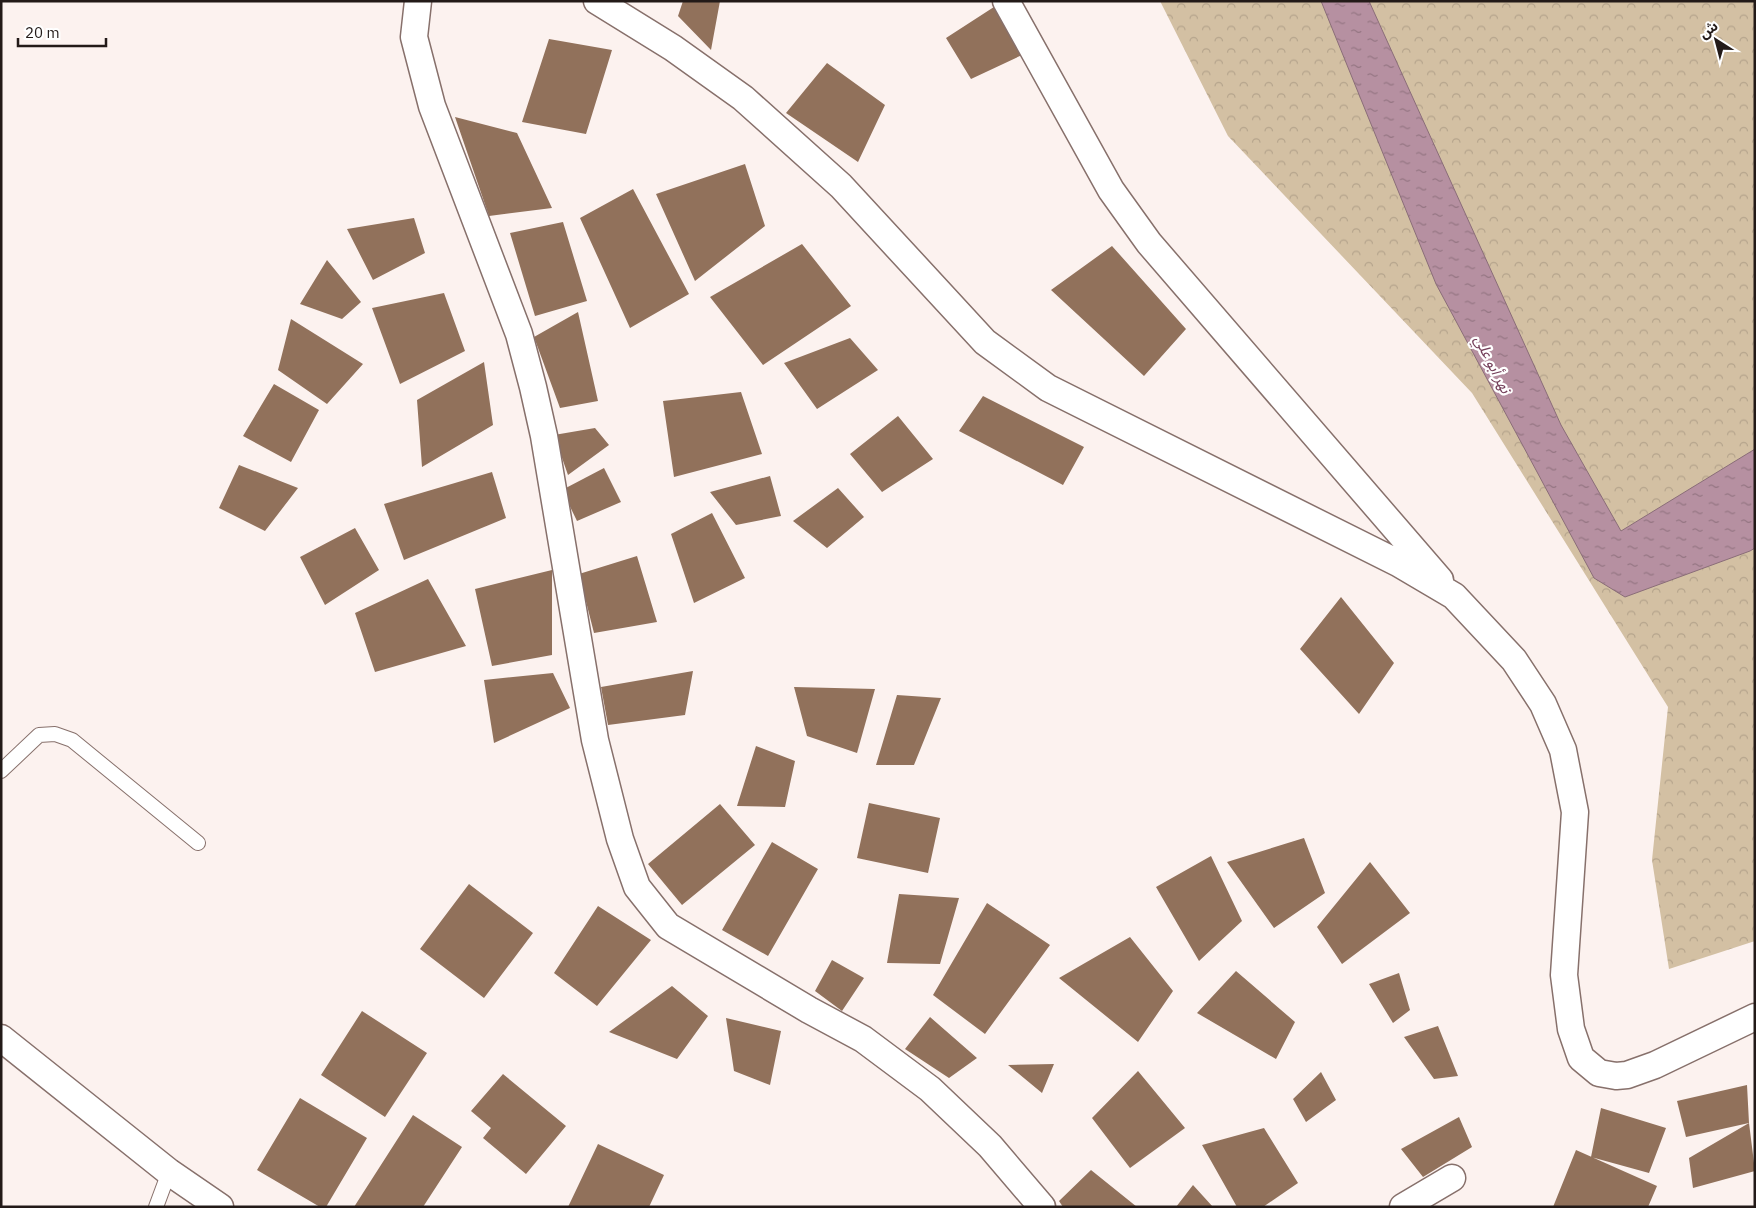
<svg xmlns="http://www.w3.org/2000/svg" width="1756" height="1208" font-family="'IBM Plex Sans','Noto Sans Arabic',sans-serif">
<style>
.forest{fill:url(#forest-crowns)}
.water{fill:url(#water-ripples);stroke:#8a6d78}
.building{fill:#91715b}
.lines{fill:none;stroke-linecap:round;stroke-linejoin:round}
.lane-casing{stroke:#87706b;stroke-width:16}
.street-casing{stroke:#87706b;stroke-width:29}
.lane{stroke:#fff;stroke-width:14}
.street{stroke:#fff;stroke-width:26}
.labels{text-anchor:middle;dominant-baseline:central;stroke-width:4.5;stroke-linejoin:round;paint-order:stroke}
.water-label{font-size:15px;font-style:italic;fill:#743f5a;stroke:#fff}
</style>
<defs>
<pattern id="forest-crowns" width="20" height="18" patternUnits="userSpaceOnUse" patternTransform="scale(1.25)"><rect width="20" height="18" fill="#d3c0a3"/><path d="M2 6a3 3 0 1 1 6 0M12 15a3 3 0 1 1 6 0" fill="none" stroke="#b5a48c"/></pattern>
<pattern id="water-ripples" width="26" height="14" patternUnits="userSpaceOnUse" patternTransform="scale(1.25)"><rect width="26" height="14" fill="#b690a1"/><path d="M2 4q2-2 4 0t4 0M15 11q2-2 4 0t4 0" fill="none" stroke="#947582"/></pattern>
</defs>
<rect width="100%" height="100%" fill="#fcf2ef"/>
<path class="forest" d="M 1160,1 L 1755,1 L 1755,941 L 1669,969 L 1652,860 L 1668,707 L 1472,393 L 1228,136 Z"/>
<path class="water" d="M 1321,1 L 1369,1 L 1561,425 L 1621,531 L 1755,449 L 1755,548 L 1750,551 L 1625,597 L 1594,578 L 1436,284 Z"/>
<path class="building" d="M 683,1 L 720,1 L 711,50 L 678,16 Z
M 997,5 L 1022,55 L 971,79 L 946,38 Z
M 549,39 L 612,50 L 586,134 L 522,122 Z
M 827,63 L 885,105 L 858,162 L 786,113 Z
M 455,117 L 517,133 L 552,208 L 489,216 Z
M 745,164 L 765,226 L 695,281 L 656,194 Z
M 633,189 L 689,294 L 630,328 L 580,218 Z
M 414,218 L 425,253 L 373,280 L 347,229 Z
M 563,222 L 587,301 L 535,316 L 510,233 Z
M 802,244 L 851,306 L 763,365 L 710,297 Z
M 1112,246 L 1186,329 L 1144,376 L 1051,290 Z
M 327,260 L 361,302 L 342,319 L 300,304 Z
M 444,293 L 465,351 L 400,384 L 372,308 Z
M 578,312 L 598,401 L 560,408 L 534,337 Z
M 291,319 L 363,364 L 327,404 L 278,370 Z
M 850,338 L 878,370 L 817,409 L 784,363 Z
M 484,362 L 493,425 L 422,467 L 417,400 Z
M 274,384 L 319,410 L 291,462 L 243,436 Z
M 741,392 L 762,454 L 674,477 L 663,401 Z
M 983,396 L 1084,447 L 1063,485 L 959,431 Z
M 898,416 L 933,459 L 882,492 L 850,454 Z
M 595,428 L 609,445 L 568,475 L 554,435 Z
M 239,465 L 298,488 L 265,531 L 219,508 Z
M 604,468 L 621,502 L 577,521 L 562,490 Z
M 492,472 L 506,518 L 404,560 L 384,504 Z
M 770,476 L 781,516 L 736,525 L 710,492 Z
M 838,488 L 864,517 L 827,548 L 793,521 Z
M 712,513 L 745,578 L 694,603 L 671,534 Z
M 355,528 L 379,570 L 325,605 L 300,557 Z
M 637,556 L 657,622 L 594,633 L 579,574 Z
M 552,570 L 552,655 L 492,666 L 475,589 Z
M 428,579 L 466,646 L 375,672 L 355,613 Z
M 1341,597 L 1394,663 L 1359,714 L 1300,649 Z
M 693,671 L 685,715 L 608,725 L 601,687 Z
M 553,673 L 570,708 L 494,743 L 484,680 Z
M 794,687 L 875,689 L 857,753 L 807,736 Z
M 897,695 L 941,698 L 914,765 L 876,765 Z
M 756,746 L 795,761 L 785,807 L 737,806 Z
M 869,803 L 940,818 L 928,873 L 857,858 Z
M 720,804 L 755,845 L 682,905 L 648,864 Z
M 1304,838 L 1325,893 L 1274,928 L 1227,862 Z
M 772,842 L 818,869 L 768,956 L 722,930 Z
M 1211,856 L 1242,921 L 1199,961 L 1156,887 Z
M 1370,862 L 1410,913 L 1342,964 L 1317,927 Z
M 469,884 L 533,933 L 484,998 L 420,949 Z
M 899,894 L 959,898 L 940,964 L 887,963 Z
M 987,903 L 1050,945 L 985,1034 L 933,995 Z
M 598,906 L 651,940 L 597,1006 L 554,973 Z
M 1130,937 L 1173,991 L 1138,1042 L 1059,978 Z
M 832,960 L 864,978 L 842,1011 L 815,991 Z
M 1236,971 L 1295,1022 L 1276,1059 L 1197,1013 Z
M 1399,973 L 1410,1010 L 1393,1023 L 1369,984 Z
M 672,986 L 708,1016 L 677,1059 L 609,1032 Z
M 362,1011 L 427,1053 L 385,1117 L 321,1075 Z
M 930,1017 L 977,1058 L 949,1078 L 905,1049 Z
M 726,1018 L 781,1031 L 770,1085 L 734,1071 Z
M 1438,1026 L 1458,1076 L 1434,1079 L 1404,1037 Z
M 1054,1064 L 1042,1093 L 1008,1065 Z
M 1138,1071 L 1185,1128 L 1130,1168 L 1092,1118 Z
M 1321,1072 L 1336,1100 L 1306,1122 L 1293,1099 Z
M 503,1074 L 566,1126 L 526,1174 L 483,1138 L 491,1128 L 471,1111 Z
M 1747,1085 L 1749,1123 L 1686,1137 L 1677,1101 Z
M 300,1098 L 367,1138 L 326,1207 L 320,1207 L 257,1170 Z
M 1601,1108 L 1666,1128 L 1649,1173 L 1591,1157 Z
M 413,1115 L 462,1147 L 423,1207 L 354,1207 Z
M 1459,1117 L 1472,1147 L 1423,1177 L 1401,1149 Z
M 1749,1123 L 1755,1171 L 1693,1188 L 1689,1158 Z
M 1264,1128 L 1298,1183 L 1263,1207 L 1237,1207 L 1202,1145 Z
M 598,1144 L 664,1175 L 649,1207 L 568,1207 Z
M 1576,1150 L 1657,1186 L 1648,1207 L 1553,1207 Z
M 1091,1170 L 1137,1207 L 1063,1207 L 1059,1201 Z
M 1193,1185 L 1213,1207 L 1176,1207 Z"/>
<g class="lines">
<g class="lane-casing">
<path id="lane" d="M 1,771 L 39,735 L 55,734 L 72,740 L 198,843
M 156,1207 L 169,1172"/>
</g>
<g class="street-casing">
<path id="street" d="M 418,1 L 414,37 L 432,106 L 519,334 L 533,387 L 544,436 L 595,740 L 620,839 L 637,887 L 668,926 L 809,1010 L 863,1039 L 930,1089 L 990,1146 L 1042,1207
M 597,1 L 673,48 L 743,98 L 841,186 L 985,342 L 1048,388 L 1398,563 L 1454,596 L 1514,660 L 1543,704 L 1563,750 L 1575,812 L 1564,975 L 1571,1029 L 1581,1058 L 1599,1073 L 1616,1076 L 1627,1075 L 1655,1065 L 1755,1017
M 1006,1 L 1111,190 L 1149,243 L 1440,580
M 1,1038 L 169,1172 L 220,1207
M 1403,1207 L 1452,1178"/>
</g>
<use href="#lane" class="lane"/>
<use href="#street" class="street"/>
</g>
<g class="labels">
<g class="water-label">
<text transform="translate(1493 364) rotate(63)">نهر أبو علي</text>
</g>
</g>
<rect width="1756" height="1208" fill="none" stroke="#231a18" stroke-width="5"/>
<g transform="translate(1716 40) rotate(324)" stroke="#ffffff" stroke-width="4" paint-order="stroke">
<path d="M0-4L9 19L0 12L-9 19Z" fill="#231a18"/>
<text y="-8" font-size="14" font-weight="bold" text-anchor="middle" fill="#231a18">ش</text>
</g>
<path d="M18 38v8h88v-8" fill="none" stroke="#231a18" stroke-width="2.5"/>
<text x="25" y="38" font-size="15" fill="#231a18" stroke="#ffffff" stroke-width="4" paint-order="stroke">20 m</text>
</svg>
